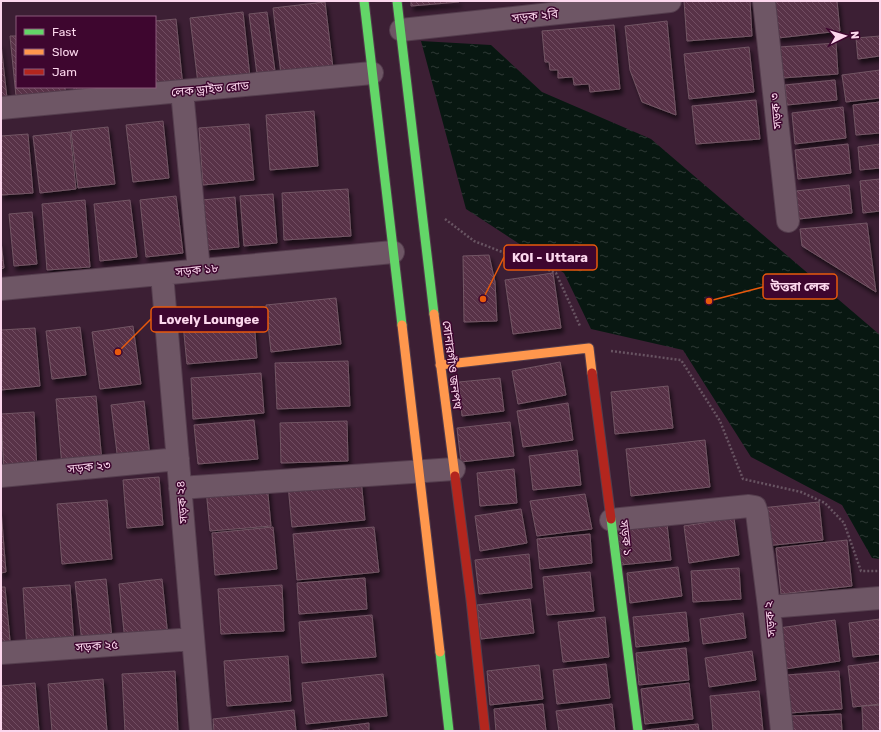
<svg xmlns="http://www.w3.org/2000/svg" width="881" height="732" font-family="Rubik,'Noto Sans Bengali',sans-serif">
<style>
.water{fill:url(#water-ripples)}
.building{fill:url(#building-back-hatch);stroke:#725664;filter:url(#shadow)}
.lines{fill:none;stroke-linecap:round;stroke-linejoin:round}
.street-casing{stroke:#543d4d;stroke-width:24}
.fast-casing{stroke:#543d4d;stroke-width:11}
.slow-casing{stroke:#543d4d;stroke-width:11}
.jam-casing{stroke:#543d4d;stroke-width:11}
.path{stroke:#685462;stroke-width:2.5;stroke-dasharray:2 2;stroke-linecap:butt}
.street{stroke:#6e5665;stroke-width:22}
.fast{stroke:#63d668;stroke-width:9}
.slow{stroke:#ff974d;stroke-width:9}
.jam{stroke:#b3261e;stroke-width:9}
.labels{text-anchor:middle;dominant-baseline:central;stroke-width:3;stroke-linejoin:round;paint-order:stroke}
.street-label{font-size:12px;fill:#fcd7ed;stroke:#3e062f}
.leader{fill:none;stroke:#e8590c;stroke-width:1.5}
.callout-dot{fill:#e8590c;stroke:#3e062f;stroke-width:1.5}
.callout{fill:#3e062f;stroke:#e8590c;stroke-width:1.5}
.callout-label{font-size:13px;text-anchor:middle;font-weight:bold;fill:#fcd7ed}
</style>
<defs>
<pattern id="water-ripples" width="26" height="14" patternUnits="userSpaceOnUse"><rect width="26" height="14" fill="#081711"/><path d="M2 4q2-2 4 0t4 0M15 11q2-2 4 0t4 0" fill="none" stroke="#2d3834"/></pattern>
<pattern id="building-back-hatch" width="6" height="6" patternUnits="userSpaceOnUse"><rect width="6" height="6" fill="#593147"/><path d="M-1 5l2 2M0 0l6 6M5-1l2 2" fill="none" stroke="#724e62"/></pattern>
<filter id="shadow"><feDropShadow dx="2.5" dy="4.5" stdDeviation="2" flood-color="#0009"/></filter>
</defs>
<rect width="100%" height="100%" fill="#3c1f34"/>
<path class="water" d="M 421,41 L 491,45 L 542,92 L 651,139 L 880,335 L 880,559 L 872,558 L 842,505 L 751,457 L 683,350 L 591,329 L 564,273 L 466,209 Z"/>
<path class="building" d="M 411,1 L 459,1 L 459,2 L 411,6 Z
M 684,1 L 750,1 L 752,36 L 687,41 Z
M 785,1 L 837,1 L 840,31 L 778,38 L 774,2 Z
M 325,2 L 333,68 L 281,74 L 273,8 Z
M 243,12 L 250,77 L 198,83 L 190,18 Z
M 267,12 L 275,71 L 257,74 L 249,14 Z
M 176,19 L 183,87 L 155,87 L 155,21 Z
M 667,21 L 676,115 L 642,102 L 630,70 L 625,26 Z
M 614,25 L 620,89 L 590,92 L 589,84 L 574,85 L 573,77 L 558,78 L 558,70 L 550,70 L 549,62 L 545,62 L 542,31 Z
M 10,36 L 17,36 L 17,87 L 65,87 L 66,101 L 17,106 Z
M 880,36 L 880,56 L 858,59 L 856,38 Z
M 836,43 L 838,74 L 782,78 L 780,47 Z
M 1,44 L 7,98 L 1,99 Z
M 749,47 L 754,92 L 689,99 L 684,54 Z
M 880,70 L 880,98 L 846,102 L 842,75 Z
M 835,80 L 837,100 L 787,105 L 785,85 Z
M 74,87 L 123,87 L 74,91 Z
M 756,100 L 760,139 L 696,144 L 692,106 Z
M 880,102 L 880,133 L 856,135 L 853,105 Z
M 843,107 L 846,138 L 795,144 L 792,113 Z
M 314,111 L 318,166 L 270,170 L 266,115 Z
M 163,121 L 169,178 L 133,182 L 126,125 Z
M 249,124 L 254,180 L 203,185 L 199,128 Z
M 108,127 L 115,184 L 78,188 L 71,131 Z
M 70,132 L 76,189 L 40,193 L 33,136 Z
M 28,134 L 33,193 L 1,195 L 1,136 Z
M 848,144 L 851,173 L 798,179 L 795,150 Z
M 880,144 L 880,168 L 860,170 L 858,147 Z
M 880,179 L 880,211 L 863,213 L 860,181 Z
M 849,185 L 852,213 L 799,219 L 796,191 Z
M 348,189 L 351,236 L 284,240 L 282,193 Z
M 273,194 L 277,243 L 244,246 L 240,196 Z
M 176,196 L 183,253 L 146,257 L 140,200 Z
M 235,197 L 239,247 L 206,250 L 202,200 Z
M 85,200 L 90,267 L 47,270 L 42,204 Z
M 130,200 L 137,257 L 100,261 L 94,204 Z
M 32,212 L 37,264 L 14,266 L 9,214 Z
M 867,223 L 876,292 L 802,246 L 800,229 Z
M 1,241 L 4,268 L 1,269 Z
M 489,255 L 495,282 L 497,321 L 464,322 L 463,256 Z
M 553,273 L 561,328 L 513,334 L 505,280 Z
M 336,298 L 341,344 L 271,352 L 266,305 Z
M 253,307 L 257,358 L 187,364 L 182,314 Z
M 133,326 L 141,384 L 100,389 L 92,332 Z
M 80,327 L 86,375 L 52,379 L 46,331 Z
M 35,328 L 40,386 L 1,390 L 1,330 Z
M 348,361 L 350,406 L 277,409 L 275,363 Z
M 560,362 L 566,395 L 518,404 L 512,371 Z
M 261,373 L 264,413 L 193,419 L 191,378 Z
M 500,378 L 504,411 L 462,416 L 459,382 Z
M 668,386 L 673,428 L 615,434 L 611,392 Z
M 96,396 L 102,462 L 62,466 L 56,399 Z
M 144,401 L 150,457 L 118,461 L 111,405 Z
M 568,403 L 573,440 L 523,447 L 517,411 Z
M 34,412 L 37,472 L 4,474 L 1,414 Z
M 254,420 L 258,459 L 198,464 L 194,425 Z
M 347,421 L 348,461 L 281,463 L 280,423 Z
M 510,422 L 514,456 L 461,462 L 457,428 Z
M 705,440 L 710,487 L 631,496 L 626,449 Z
M 577,450 L 581,485 L 533,490 L 529,456 Z
M 514,469 L 517,503 L 480,506 L 477,473 Z
M 159,477 L 163,525 L 127,528 L 123,480 Z
M 361,479 L 365,520 L 292,527 L 288,485 Z
M 267,484 L 271,526 L 210,531 L 206,489 Z
M 585,494 L 592,529 L 537,536 L 530,501 Z
M 107,500 L 112,559 L 62,564 L 57,504 Z
M 819,502 L 823,540 L 765,546 L 761,508 Z
M 521,509 L 527,543 L 480,551 L 475,516 Z
M 1,510 L 6,572 L 1,573 Z
M 734,518 L 739,555 L 689,563 L 684,526 Z
M 667,524 L 671,560 L 620,565 L 616,529 Z
M 273,527 L 277,569 L 215,575 L 212,533 Z
M 374,527 L 379,572 L 297,580 L 293,534 Z
M 590,534 L 592,563 L 540,569 L 537,539 Z
M 847,540 L 852,586 L 781,594 L 776,548 Z
M 529,554 L 532,588 L 479,594 L 475,560 Z
M 678,567 L 682,596 L 630,603 L 627,573 Z
M 739,568 L 741,599 L 693,602 L 691,571 Z
M 590,572 L 594,611 L 547,615 L 543,577 Z
M 365,578 L 367,609 L 299,614 L 297,583 Z
M 106,579 L 112,638 L 82,642 L 75,582 Z
M 162,579 L 168,637 L 125,641 L 119,584 Z
M 70,585 L 74,645 L 27,649 L 23,588 Z
M 282,585 L 284,631 L 221,634 L 218,589 Z
M 1,587 L 5,587 L 11,651 L 1,652 Z
M 530,599 L 534,633 L 481,639 L 477,605 Z
M 686,612 L 689,641 L 636,647 L 633,617 Z
M 743,613 L 746,638 L 703,644 L 700,619 Z
M 372,615 L 376,657 L 302,663 L 299,622 Z
M 605,617 L 609,657 L 563,662 L 558,622 Z
M 880,619 L 880,654 L 853,657 L 849,623 Z
M 835,620 L 840,661 L 785,669 L 779,628 Z
M 686,648 L 689,680 L 639,685 L 636,653 Z
M 752,651 L 756,680 L 709,687 L 705,658 Z
M 288,656 L 291,701 L 227,706 L 224,661 Z
M 880,662 L 880,704 L 853,707 L 848,666 Z
M 606,664 L 610,698 L 557,704 L 553,670 Z
M 539,665 L 543,699 L 490,705 L 487,671 Z
M 175,671 L 178,731 L 125,731 L 122,674 Z
M 839,671 L 842,709 L 790,713 L 787,675 Z
M 383,674 L 387,716 L 306,724 L 302,683 Z
M 103,679 L 107,731 L 52,731 L 48,684 Z
M 35,683 L 39,731 L 1,731 L 1,686 Z
M 689,683 L 693,719 L 645,724 L 641,689 Z
M 759,691 L 763,731 L 713,731 L 710,696 Z
M 543,704 L 546,731 L 496,731 L 494,709 Z
M 612,704 L 615,731 L 559,731 L 556,711 Z
M 880,705 L 880,731 L 863,731 L 862,706 Z
M 294,710 L 296,731 L 214,731 L 213,719 Z
M 841,714 L 842,731 L 791,731 L 790,716 Z
M 369,723 L 369,731 L 308,731 Z
M 698,724 L 699,731 L 646,731 L 646,730 Z"/>
<g class="lines">
<g class="street-casing">
<path id="street" d="M 764,1 L 788,221
M 401,30 L 670,1
M 182,91 L 199,270
M 1,108 L 372,73
M 162,274 L 201,731
M 1,289 L 393,252
M 1,476 L 178,459
M 180,488 L 454,469
M 611,520 L 749,506 L 755,507 L 757,513 L 769,607 L 782,731
M 769,607 L 880,598
M 1,653 L 193,639"/>
</g>
<g class="fast-casing">
<path id="fast" d="M 364,1 L 402,325
M 397,1 L 434,314
M 611,519 L 638,731
M 440,652 L 449,731"/>
</g>
<g class="slow-casing">
<path id="slow" d="M 434,314 L 455,476
M 402,325 L 440,652
M 440,365 L 589,348 L 592,373"/>
</g>
<g class="jam-casing">
<path id="jam" d="M 592,373 L 611,519
M 455,476 L 471,600 L 485,731"/>
</g>
<path class="path" d="M 445,219 L 474,241 L 556,273 L 580,326
M 611,351 L 681,360 L 720,421 L 743,479 L 801,492 L 825,503 L 844,523 L 861,571 L 880,571"/>
<use href="#street" class="street"/>
<use href="#fast" class="fast"/>
<use href="#slow" class="slow"/>
<use href="#jam" class="jam"/>
</g>
<g class="labels">
<g class="street-label">
<text transform="translate(535 16) rotate(-6)">সড়ক ২বি</text>
<text transform="translate(210 89) rotate(-5)">লেক ড্রাইভ রোড</text>
<text transform="translate(776 111) rotate(-96)">সড়ক ৩</text>
<text transform="translate(197 270) rotate(-6)">সড়ক ১৮</text>
<text transform="translate(452 365) rotate(83)">সোনারগাঁও জনপথ</text>
<text transform="translate(89 467) rotate(-6)">সড়ক ২৩</text>
<text transform="translate(182 502) rotate(-95)">সড়ক ২৪</text>
<text transform="translate(626 538) rotate(83)">সড়ক ১</text>
<text transform="translate(770 619) rotate(-96)">সড়ক ২</text>
<text transform="translate(97 646) rotate(-4)">সড়ক ২৫</text>
</g>
</g>
<path class="leader" d="M483 299L504 257M709 301L763 287M118 352L151 319"/>
<g class="callout-dot">
<circle cx="483" cy="299" r="4"/>
<circle cx="709" cy="301" r="4"/>
<circle cx="118" cy="352" r="4"/>
</g>
<g class="callout">
<rect x="504" y="245" width="93" height="25" rx="4"/>
<rect x="763" y="274" width="74" height="25" rx="4"/>
<rect x="151" y="307" width="117" height="25" rx="4"/>
</g>
<g class="callout-label">
<text x="550" y="262">KOI - Uttara</text>
<text x="800" y="291">উত্তরা লেক</text>
<text x="209" y="324">Lovely Loungee</text>
</g>
<rect width="881" height="732" fill="none" stroke="#fcd7ed" stroke-width="4"/>
<rect x="16" y="16" width="140" height="72" fill="#3e062f" stroke="#8a5a7b"/>
<rect x="24" y="29" width="20" height="6" fill="#63d668" stroke="#8a5a7b"/>
<text x="52" y="36" font-size="12" fill="#fcd7ed">Fast</text>
<rect x="24" y="49" width="20" height="6" fill="#ff974d" stroke="#8a5a7b"/>
<text x="52" y="56" font-size="12" fill="#fcd7ed">Slow</text>
<rect x="24" y="69" width="20" height="6" fill="#b3261e" stroke="#8a5a7b"/>
<text x="52" y="76" font-size="12" fill="#fcd7ed">Jam</text>
<g transform="translate(845 36) rotate(85)" stroke="#3e062f" stroke-width="3" paint-order="stroke">
<path d="M0-3L7 15L0 10L-7 15Z" fill="#fcd7ed"/>
<text y="-6" font-size="11" font-weight="bold" text-anchor="middle" fill="#fcd7ed">N</text>
</g>
</svg>
